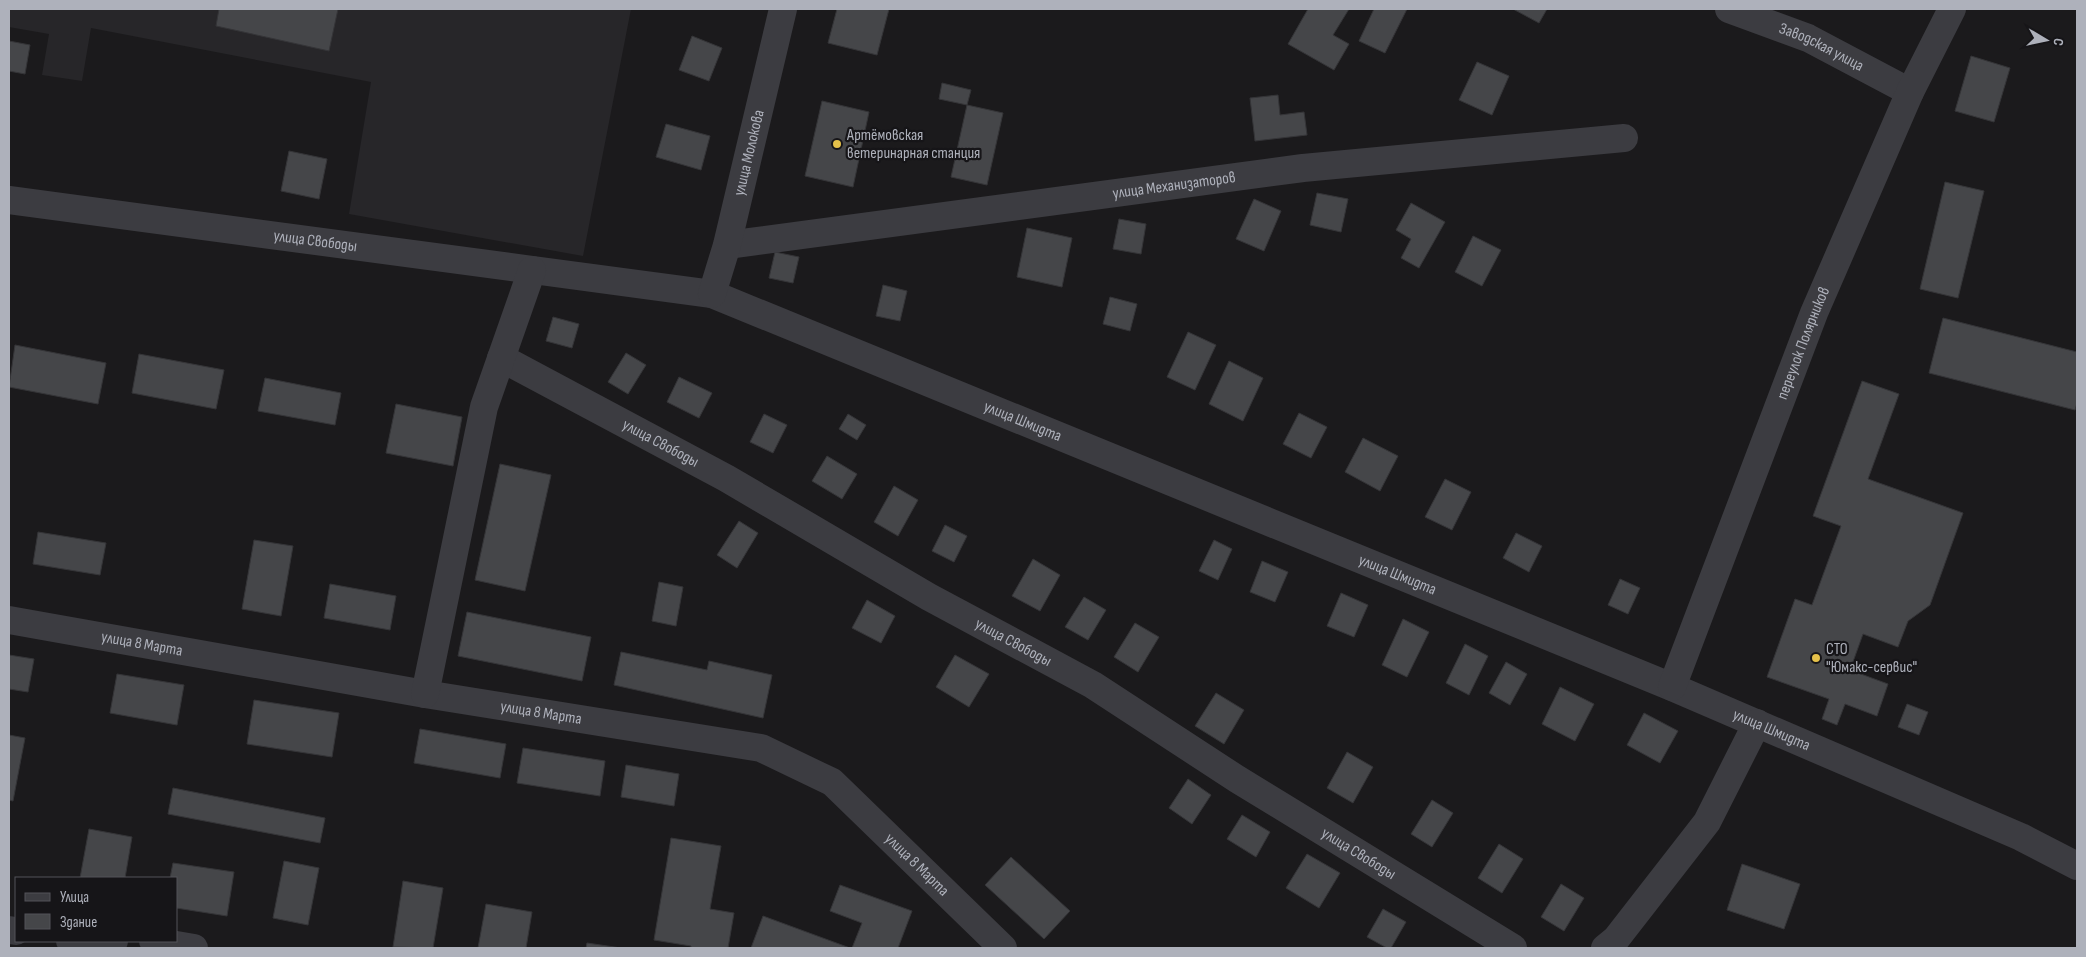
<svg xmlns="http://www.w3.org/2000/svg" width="2086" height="957" font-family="'Sofia Sans Condensed',sans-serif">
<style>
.built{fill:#272629}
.building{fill:#454649;stroke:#353538}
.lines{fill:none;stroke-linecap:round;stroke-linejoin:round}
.minor{stroke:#3c3c41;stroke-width:28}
.poi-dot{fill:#e5c14a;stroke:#161518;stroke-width:2}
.labels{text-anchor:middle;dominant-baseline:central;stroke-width:4.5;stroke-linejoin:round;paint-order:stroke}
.street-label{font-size:16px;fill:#aeb1bb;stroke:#161518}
.poi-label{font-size:16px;fill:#aeb1bb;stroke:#161518;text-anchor:start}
</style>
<rect width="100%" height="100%" fill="#1b1a1c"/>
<path class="built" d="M 9,9 L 631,9 L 583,256 L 349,214 L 371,82 L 91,28 L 82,81 L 42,75 L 49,34 L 9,27 Z"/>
<path class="building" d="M 219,9 L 338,9 L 329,51 L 216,26 Z
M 837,9 L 889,9 L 877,55 L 828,43 Z
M 1308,9 L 1349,9 L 1333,35 L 1349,44 L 1334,70 L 1288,44 Z
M 1374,9 L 1407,9 L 1385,53 L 1359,41 Z
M 1513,9 L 1547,9 L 1539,23 Z
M 692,36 L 722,48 L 709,81 L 679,70 Z
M 9,41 L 30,45 L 25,74 L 9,71 Z
M 1971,56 L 2010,68 L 1994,122 L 1955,111 Z
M 1477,62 L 1509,76 L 1492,115 L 1459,100 Z
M 942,83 L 971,90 L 967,105 L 939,99 Z
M 1278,95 L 1280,115 L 1304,112 L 1307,135 L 1255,141 L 1250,98 Z
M 822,101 L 869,112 L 853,187 L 805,176 Z
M 967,105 L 1003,113 L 987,185 L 951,177 Z
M 666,124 L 710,136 L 701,170 L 656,157 Z
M 289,151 L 327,159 L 319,199 L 281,191 Z
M 1945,182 L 1984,191 L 1958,298 L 1920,289 Z
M 1317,193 L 1348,199 L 1341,232 L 1310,225 Z
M 1254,199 L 1281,211 L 1264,251 L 1236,239 Z
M 1411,203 L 1445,222 L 1419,268 L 1401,258 L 1411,239 L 1396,230 Z
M 1119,219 L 1146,224 L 1141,254 L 1113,249 Z
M 1027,228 L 1072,238 L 1062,287 L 1017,277 Z
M 1473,236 L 1501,250 L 1482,286 L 1455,272 Z
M 775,252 L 799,257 L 793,283 L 769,278 Z
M 883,285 L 907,291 L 900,321 L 876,316 Z
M 1110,297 L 1137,304 L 1130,331 L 1103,324 Z
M 553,317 L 579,324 L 572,348 L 546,341 Z
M 1943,318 L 2077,352 L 2077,403 L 2075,410 L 1929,373 Z
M 1188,332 L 1216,345 L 1195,390 L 1167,377 Z
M 15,345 L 106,363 L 98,404 L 9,387 Z
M 626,353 L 646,365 L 628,394 L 608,382 Z
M 139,354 L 224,370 L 216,409 L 132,393 Z
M 1229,361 L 1263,378 L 1243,421 L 1209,404 Z
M 679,377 L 712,393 L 699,418 L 667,402 Z
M 265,378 L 341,393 L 335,425 L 258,411 Z
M 1862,381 L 1899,394 L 1868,479 L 1963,513 L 1930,605 L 1908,621 L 1898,647 L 1863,634 L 1850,670 L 1888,684 L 1877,716 L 1845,704 L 1837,725 L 1822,719 L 1829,699 L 1767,677 L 1795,599 L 1812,605 L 1841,526 L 1813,516 Z
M 396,404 L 462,417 L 453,466 L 386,453 Z
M 1299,413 L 1327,427 L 1311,458 L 1283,444 Z
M 764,414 L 787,425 L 773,453 L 750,442 Z
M 848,414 L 866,425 L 857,440 L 839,429 Z
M 1363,438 L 1398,456 L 1380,491 L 1345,472 Z
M 827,456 L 857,474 L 842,499 L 812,481 Z
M 500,464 L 551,475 L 525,591 L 475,580 Z
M 1445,479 L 1471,492 L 1452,530 L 1425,517 Z
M 894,486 L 918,500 L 898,536 L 874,522 Z
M 739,521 L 758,533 L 737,568 L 717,555 Z
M 945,525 L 967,536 L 954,562 L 932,551 Z
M 38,532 L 106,543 L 100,575 L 33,564 Z
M 1516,533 L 1542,546 L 1529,572 L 1503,558 Z
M 254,540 L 293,546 L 281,616 L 242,609 Z
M 1214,540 L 1232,549 L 1218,580 L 1199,571 Z
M 1033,559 L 1060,575 L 1040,611 L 1012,596 Z
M 1262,561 L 1288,572 L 1275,602 L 1250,592 Z
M 1620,579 L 1640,588 L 1628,614 L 1608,605 Z
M 659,582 L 683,587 L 676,626 L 652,621 Z
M 330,584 L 396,596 L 390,630 L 324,618 Z
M 1341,593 L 1368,605 L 1354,637 L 1327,626 Z
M 1084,597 L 1106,610 L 1088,640 L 1065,627 Z
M 867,600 L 895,616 L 881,643 L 852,628 Z
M 467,612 L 591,637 L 582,681 L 458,656 Z
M 1403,619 L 1429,632 L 1407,677 L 1382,665 Z
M 1135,623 L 1159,637 L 1138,672 L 1114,657 Z
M 1465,644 L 1488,656 L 1469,695 L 1446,683 Z
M 621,652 L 707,670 L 709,661 L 772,675 L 763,718 L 614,685 Z
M 9,655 L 34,659 L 28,692 L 9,689 Z
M 955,655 L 989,674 L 969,707 L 936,687 Z
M 1506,662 L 1527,674 L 1510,705 L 1489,693 Z
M 117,674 L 184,685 L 177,725 L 110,713 Z
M 1560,687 L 1594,704 L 1575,741 L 1542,724 Z
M 1216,693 L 1244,710 L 1224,744 L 1195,726 Z
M 254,700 L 339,713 L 332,757 L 247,744 Z
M 1907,704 L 1928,712 L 1919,735 L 1898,727 Z
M 1644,713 L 1678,731 L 1660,763 L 1627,745 Z
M 420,729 L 506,744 L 500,778 L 414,763 Z
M 9,735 L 25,738 L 13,801 L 9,800 Z
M 523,748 L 605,761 L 600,796 L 517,783 Z
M 1347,752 L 1373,767 L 1353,803 L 1327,788 Z
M 626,765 L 679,774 L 674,806 L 621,797 Z
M 1188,779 L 1211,795 L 1192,824 L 1169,808 Z
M 173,788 L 325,818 L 320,843 L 168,814 Z
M 1432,800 L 1453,813 L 1432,847 L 1411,834 Z
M 1242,815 L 1270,832 L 1256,857 L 1227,839 Z
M 89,829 L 132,837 L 125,878 L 80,878 Z
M 671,838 L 721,846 L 710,909 L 734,913 L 728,948 L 691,948 L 691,946 L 654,940 Z
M 1499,844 L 1523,859 L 1502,893 L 1478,878 Z
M 1307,854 L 1340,873 L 1319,908 L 1286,888 Z
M 1011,857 L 1070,911 L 1044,939 L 985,885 Z
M 284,861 L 319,868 L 308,925 L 273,918 Z
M 173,863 L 234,872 L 227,916 L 176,908 L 176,878 L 170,878 Z
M 1742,864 L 1800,884 L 1784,929 L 1727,910 Z
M 403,881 L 443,888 L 433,948 L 393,947 Z
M 1561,884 L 1584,898 L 1564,931 L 1541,917 Z
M 840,885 L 912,911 L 898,948 L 852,948 L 862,923 L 830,911 Z
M 486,904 L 532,912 L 526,948 L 478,948 Z
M 1383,909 L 1406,922 L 1391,948 L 1387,948 L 1367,937 Z
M 763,916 L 850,948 L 751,948 Z
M 587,943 L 621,948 L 586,948 Z"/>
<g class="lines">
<g class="minor">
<path id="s1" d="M 1729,9 L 1808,38 L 1910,92"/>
<path id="s2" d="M 9,200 L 712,294 L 1672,687 L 2021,837 L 2077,866"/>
<path id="s3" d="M 727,245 L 1303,168 L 1624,138"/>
<path id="s4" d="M 712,294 L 727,245 L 783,9"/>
<path id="s5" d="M 501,358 L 726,478 L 929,597 L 1093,685 L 1237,779 L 1513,948"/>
<path id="s6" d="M 9,620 L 425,694 L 761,748 L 832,782 L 1003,948"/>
<path id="s7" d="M 1672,687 L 1814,313 L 1910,92 L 1952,9"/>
<path d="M 425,694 L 484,407 L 532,270"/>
<path d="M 9,930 L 16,931"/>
<path d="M 70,941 L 107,947 L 114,941"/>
<path d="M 153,941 L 194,948"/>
<path d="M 1605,948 L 1616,939 L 1707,822 L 1757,723"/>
</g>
</g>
<g class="poi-dot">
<circle cx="837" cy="144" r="5"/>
<circle cx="1816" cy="658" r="5"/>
</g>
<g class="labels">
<g class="street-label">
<text stroke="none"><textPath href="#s1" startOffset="100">Заводская улица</textPath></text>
<text stroke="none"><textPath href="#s4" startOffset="146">улица Молокова</textPath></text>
<text stroke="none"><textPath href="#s3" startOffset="451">улица Механизаторов</textPath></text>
<text stroke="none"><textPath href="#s2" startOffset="309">улица Свободы</textPath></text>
<text stroke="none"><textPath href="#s7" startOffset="368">переулок Полярников</textPath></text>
<text stroke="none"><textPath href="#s2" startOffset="1045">улица Шмидта</textPath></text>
<text stroke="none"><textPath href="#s5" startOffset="181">улица Свободы</textPath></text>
<text stroke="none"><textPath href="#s2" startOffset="1450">улица Шмидта</textPath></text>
<text stroke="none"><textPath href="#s5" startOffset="586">улица Свободы</textPath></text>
<text stroke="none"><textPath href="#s6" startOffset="135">улица 8 Марта</textPath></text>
<text stroke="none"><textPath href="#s6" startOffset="540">улица 8 Марта</textPath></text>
<text stroke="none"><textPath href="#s2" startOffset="1855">улица Шмидта</textPath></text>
<text stroke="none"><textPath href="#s5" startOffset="991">улица Свободы</textPath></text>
<text stroke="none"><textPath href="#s6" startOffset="960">улица 8 Марта</textPath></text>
</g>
<g class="poi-label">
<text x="847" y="135">Артёмовская<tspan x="847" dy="18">ветеринарная станция</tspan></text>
<text x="1826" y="649">СТО<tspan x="1826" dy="18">"Юмакс-сервис"</tspan></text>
</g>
</g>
<rect width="2086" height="957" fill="none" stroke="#aeb1bb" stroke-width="20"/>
<rect x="15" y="877" width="162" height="65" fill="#161518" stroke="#535359"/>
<rect x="25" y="893" width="25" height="8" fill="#3c3c41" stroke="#535359"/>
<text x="60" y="902" font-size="15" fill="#aeb1bb">Улица</text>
<rect x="25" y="914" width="25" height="15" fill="#454649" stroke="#535359"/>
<text x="60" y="927" font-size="15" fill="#aeb1bb">Здание</text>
<g transform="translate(2046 40) rotate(99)" stroke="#161518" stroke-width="4" paint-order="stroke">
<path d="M0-4L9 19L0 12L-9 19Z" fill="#aeb1bb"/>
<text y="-8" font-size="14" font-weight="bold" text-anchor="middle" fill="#aeb1bb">С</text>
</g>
</svg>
